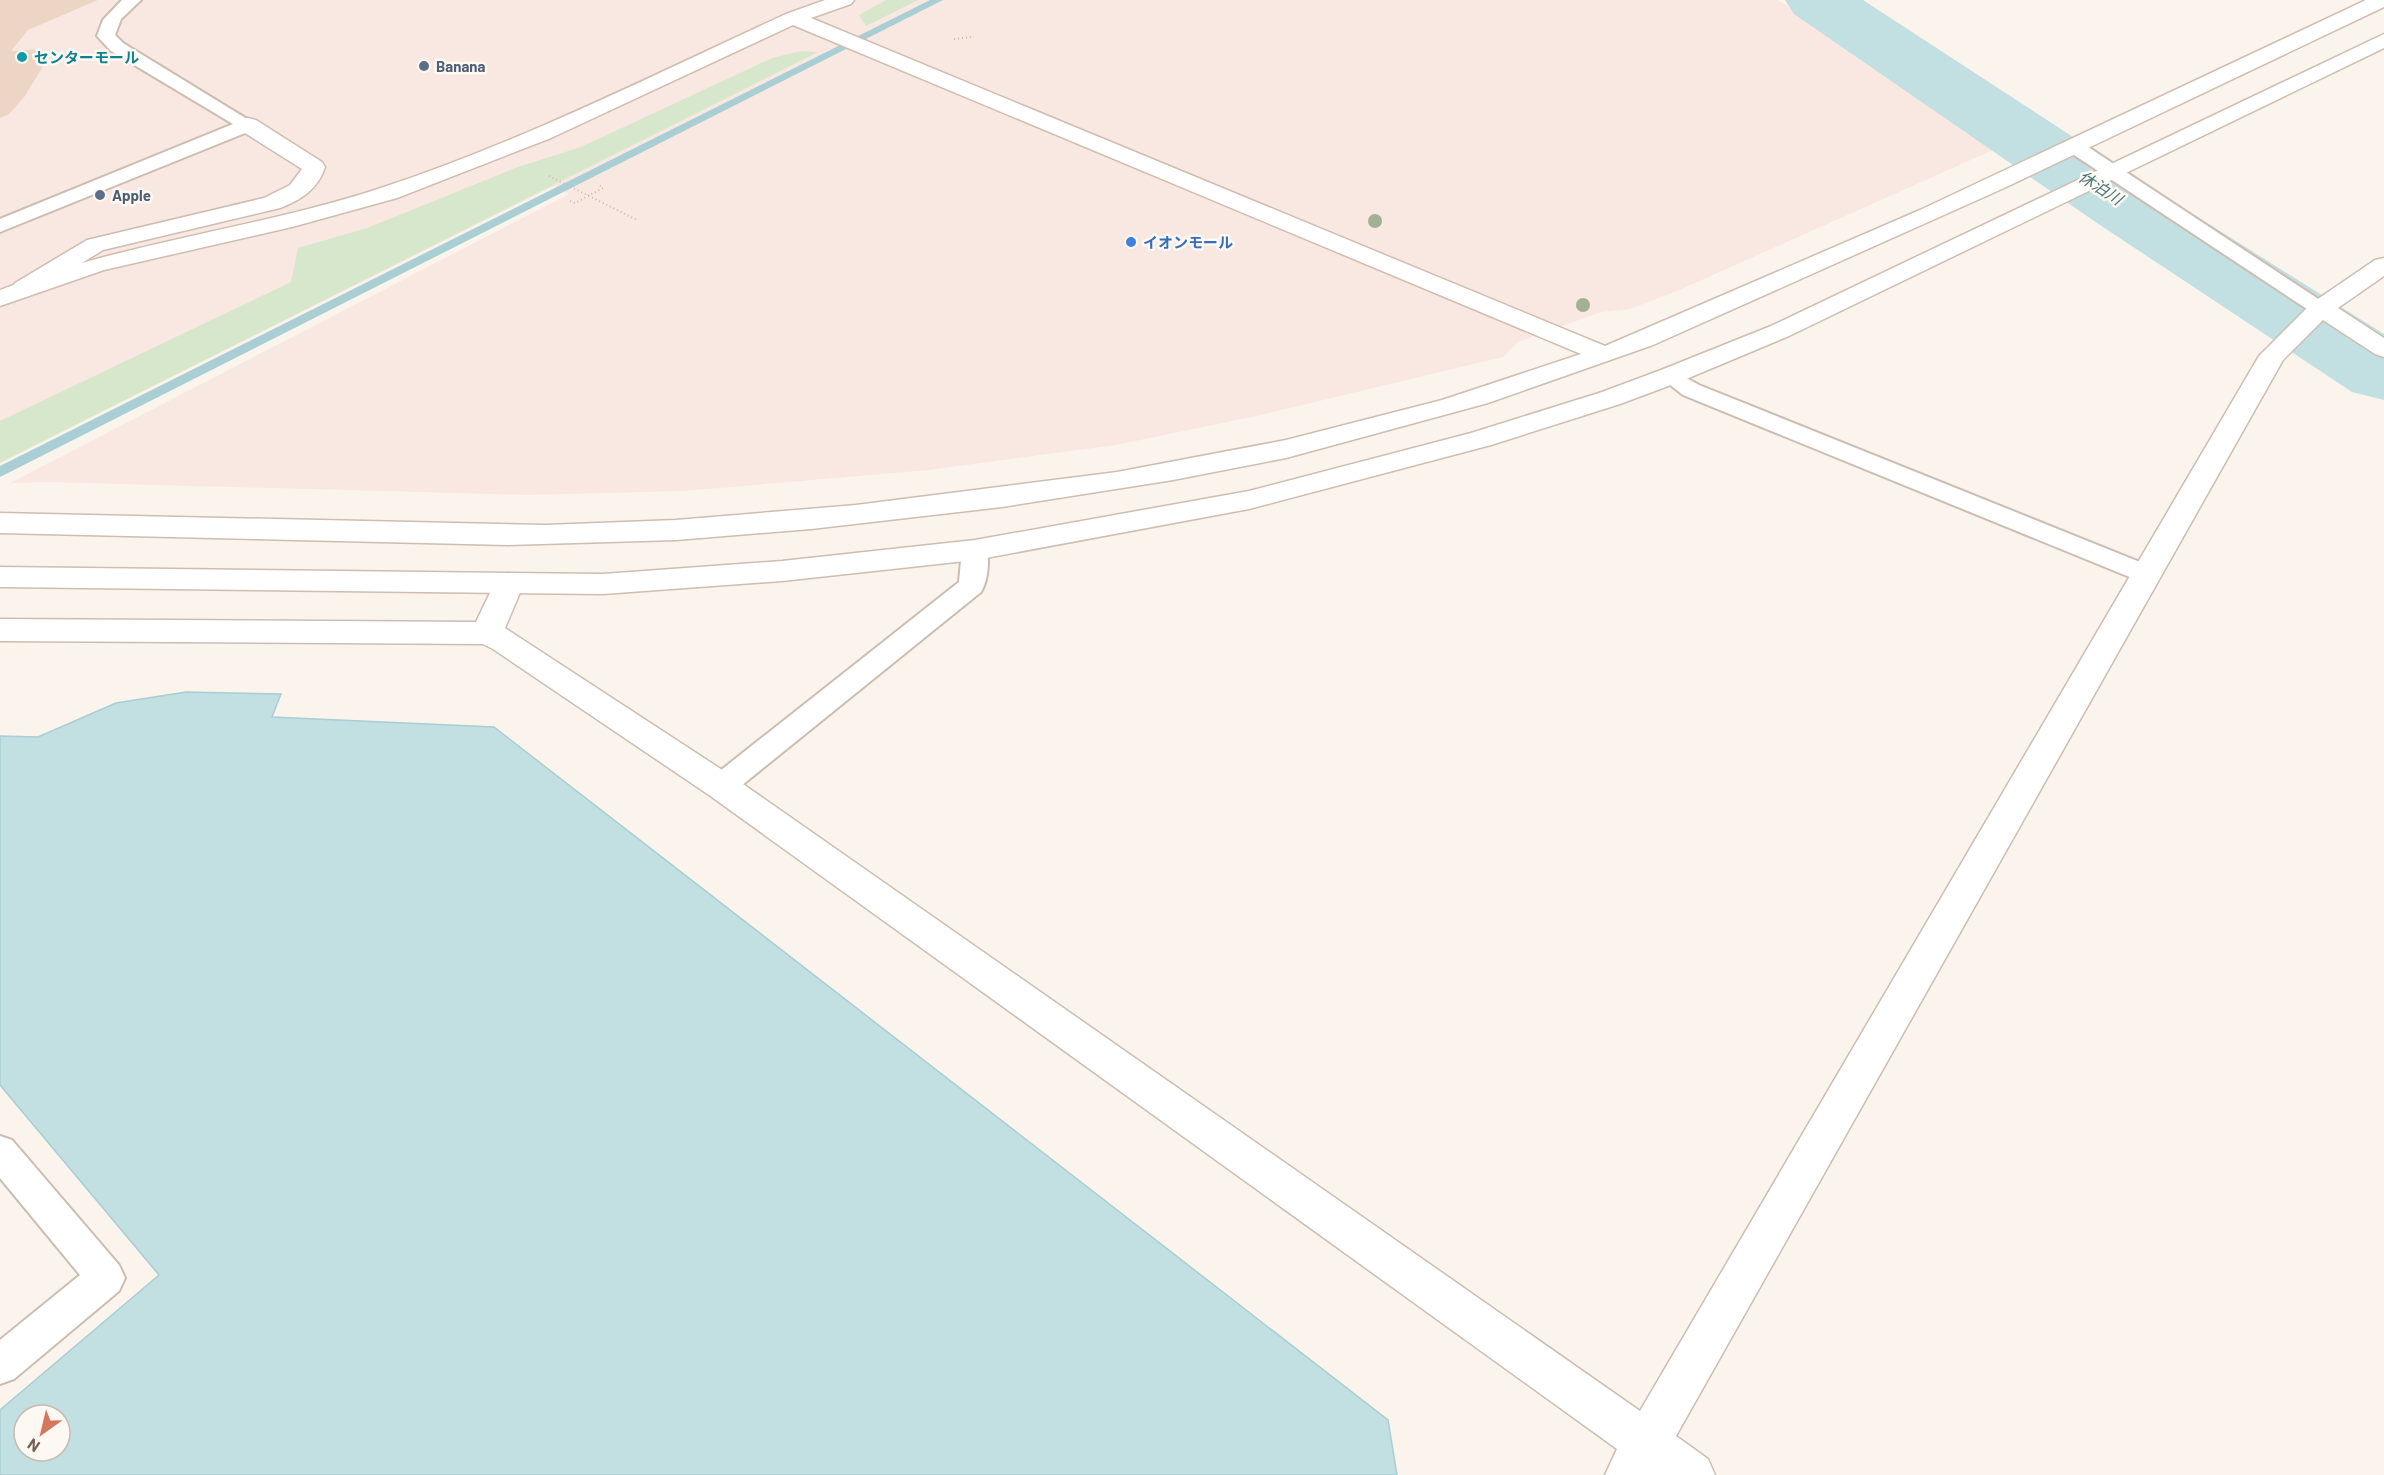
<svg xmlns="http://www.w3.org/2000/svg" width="2384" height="1475" font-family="Barlow,'Noto Sans JP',sans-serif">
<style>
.commercial{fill:#f9e8e1}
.green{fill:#d7e7cb}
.water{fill:#c2dfe2;stroke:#a9ced3;stroke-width:1.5;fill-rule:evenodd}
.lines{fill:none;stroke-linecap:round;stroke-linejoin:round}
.stream{fill:#a9ced3;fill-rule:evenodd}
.river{fill:#c2dfe2;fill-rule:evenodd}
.building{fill:#edd5c6}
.lane-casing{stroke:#ccbdb2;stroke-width:4}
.street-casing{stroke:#ccbdb2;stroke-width:3}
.secondary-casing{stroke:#cebdb0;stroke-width:3}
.path{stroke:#d2b8a9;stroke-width:2;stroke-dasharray:1 3;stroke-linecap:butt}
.lane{fill:#fff;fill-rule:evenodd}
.street{fill:#fff;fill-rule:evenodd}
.secondary{fill:#fff;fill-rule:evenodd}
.tree{fill:#a2b093}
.culture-dot{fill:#0f9aa8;stroke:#fdf9f2;stroke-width:2}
.service-dot{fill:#5c6f8a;stroke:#fdf9f2;stroke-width:2}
.shop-dot{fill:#3f7fe0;stroke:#fdf9f2;stroke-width:2}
.labels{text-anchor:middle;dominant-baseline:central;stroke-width:5;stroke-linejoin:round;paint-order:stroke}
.far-culture-label{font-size:15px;font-weight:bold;fill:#0d838f;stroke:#fdf9f2;text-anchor:start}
.far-service-label{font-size:15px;font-weight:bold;fill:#4e5e75;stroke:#fdf9f2;text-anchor:start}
.far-shop-label{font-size:15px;font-weight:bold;fill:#366cbe;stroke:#fdf9f2;text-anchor:start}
.far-water-label{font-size:16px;font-style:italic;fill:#4a767d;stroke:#fdf9f2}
</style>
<rect width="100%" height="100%" fill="#fbf4ec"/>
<path class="commercial" d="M 0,0 L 1778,0 L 1991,139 L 1993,150 L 1677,291 L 1630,309 L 1601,312 L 1518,342 L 1503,357 L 1261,415 L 1116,445 L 929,470 L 684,491 L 526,495 L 48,482 L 10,483 L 569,194 L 554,186 L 0,463 Z"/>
<path class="green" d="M 886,0 L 918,0 L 866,26 L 859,15 Z
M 801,51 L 818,52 L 0,463 L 0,421 L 291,282 L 298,248 L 367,228 L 518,167 L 581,147 L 772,58 Z"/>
<path class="water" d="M 186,692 L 281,694 L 272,717 L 494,727 L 1388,1420 L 1397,1475 L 0,1475 L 0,1410 L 159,1275 L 0,1085 L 0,736 L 38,737 L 116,703 ZM 24,1415 L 60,1415 L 60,1451 L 24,1451 Z"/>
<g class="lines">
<path class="stream" d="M 930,0 L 943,0 L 0,477 L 0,466 Z"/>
<path class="river" d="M 1785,0 L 1863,0 L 2153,189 L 2384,334 L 2384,400 L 2352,392 L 2097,223 L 1794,14 Z"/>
</g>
<path class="building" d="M 0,0 L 98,0 L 28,30 L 11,51 L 42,49 L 45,63 L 25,96 L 9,114 L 0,118 Z"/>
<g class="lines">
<g class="lane-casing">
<path id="lane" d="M 122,0 L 141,0 L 121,19 L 115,35 L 123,43 L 257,125 L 255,129 L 0,232 L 0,219 L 233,124 L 111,51 L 97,36 L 103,20 Z
M 2075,141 L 2082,143 L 2332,308 L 2329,313 L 2313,313 L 2068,151 L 2065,147 Z
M 1670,369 L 1699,385 L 2155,568 L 2159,574 L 2155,580 L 2146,583 L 2137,580 L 1683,395 L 1659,376 L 1662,371 Z
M 975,541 L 984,544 C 991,555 988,581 981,592 L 731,794 L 721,797 L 711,794 L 706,786 L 711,778 L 959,582 L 962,550 L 966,544 Z
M 0,1136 L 12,1140 L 119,1265 L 125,1278 L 119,1291 L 14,1379 L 0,1384 L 0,1340 L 80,1275 L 0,1178 Z"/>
</g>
<g class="street-casing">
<path id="street" d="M 248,118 L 256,120 L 322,162 L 325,167 C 318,189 301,200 280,208 L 103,250 L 33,293 L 24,295 L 15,293 L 12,288 L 15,283 L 87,240 L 264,198 L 290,185 L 302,169 L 240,130 L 237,125 L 240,120 Z
M 2384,258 L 2384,276 L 2338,308 L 2384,338 L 2384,357 L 2375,354 L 2323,320 L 2283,360 L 1676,1436 L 1708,1459 L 1715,1475 L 1605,1475 L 1617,1449 L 709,795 L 493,649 L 483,644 L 0,641 L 0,619 L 476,622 L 498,576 L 509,573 L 520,576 L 524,583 L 505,628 L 733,777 L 1640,1411 L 2259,356 L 2312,303 L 2375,260 Z"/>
</g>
<g class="secondary-casing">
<path id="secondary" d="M 825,0 L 854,0 L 851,4 L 811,18 L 1605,346 L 1920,210 L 2366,0 L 2384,0 L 2384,7 L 2002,189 L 1653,345 L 1488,403 L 1286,458 L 1173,480 L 1002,507 L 811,529 L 676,540 L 508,545 L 0,533 L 0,513 L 546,525 L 676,520 L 856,505 L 1117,472 L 1286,440 L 1442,400 L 1581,354 L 793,25 L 551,138 L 397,198 L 292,227 L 104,270 L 0,306 L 0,290 C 124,242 256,229 381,188 C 521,142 653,75 786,14 Z
M 2384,34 L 2384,48 L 1789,336 L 1679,382 L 1620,404 L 1491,445 L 1249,509 L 975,560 L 782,581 L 603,594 L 0,587 L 0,567 L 603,574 L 782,561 L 975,540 L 1249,491 L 1471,433 L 1602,392 L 1661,370 L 1771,326 Z"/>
</g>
<path class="path" d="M 954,39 L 971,37
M 549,176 L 637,220
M 570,201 L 575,203 L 603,188 L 599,185"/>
<use href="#lane" class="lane"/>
<use href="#street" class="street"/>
<use href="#secondary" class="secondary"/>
</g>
<g class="tree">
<circle cx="1375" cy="221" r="7"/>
<circle cx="1583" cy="305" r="7"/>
</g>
<circle class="culture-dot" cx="22" cy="57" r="6"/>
<g class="service-dot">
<circle cx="424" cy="66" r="6"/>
<circle cx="100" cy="195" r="6"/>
</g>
<circle class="shop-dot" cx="1131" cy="242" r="6"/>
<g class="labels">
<g class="far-culture-label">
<text x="34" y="57">センターモール</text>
</g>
<g class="far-service-label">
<text x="436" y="66">Banana</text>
<text x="112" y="195">Apple</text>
</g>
<g class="far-shop-label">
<text x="1143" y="242">イオンモール</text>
</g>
<g class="far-water-label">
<text transform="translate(2101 187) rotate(33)">休泊川</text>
</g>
</g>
<g transform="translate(42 1433) rotate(214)"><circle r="28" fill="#fdf9f2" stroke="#c6bab2" stroke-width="1.5"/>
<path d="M0-4.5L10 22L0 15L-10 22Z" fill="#d57760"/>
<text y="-9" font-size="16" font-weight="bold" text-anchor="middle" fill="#735c51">N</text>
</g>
</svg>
